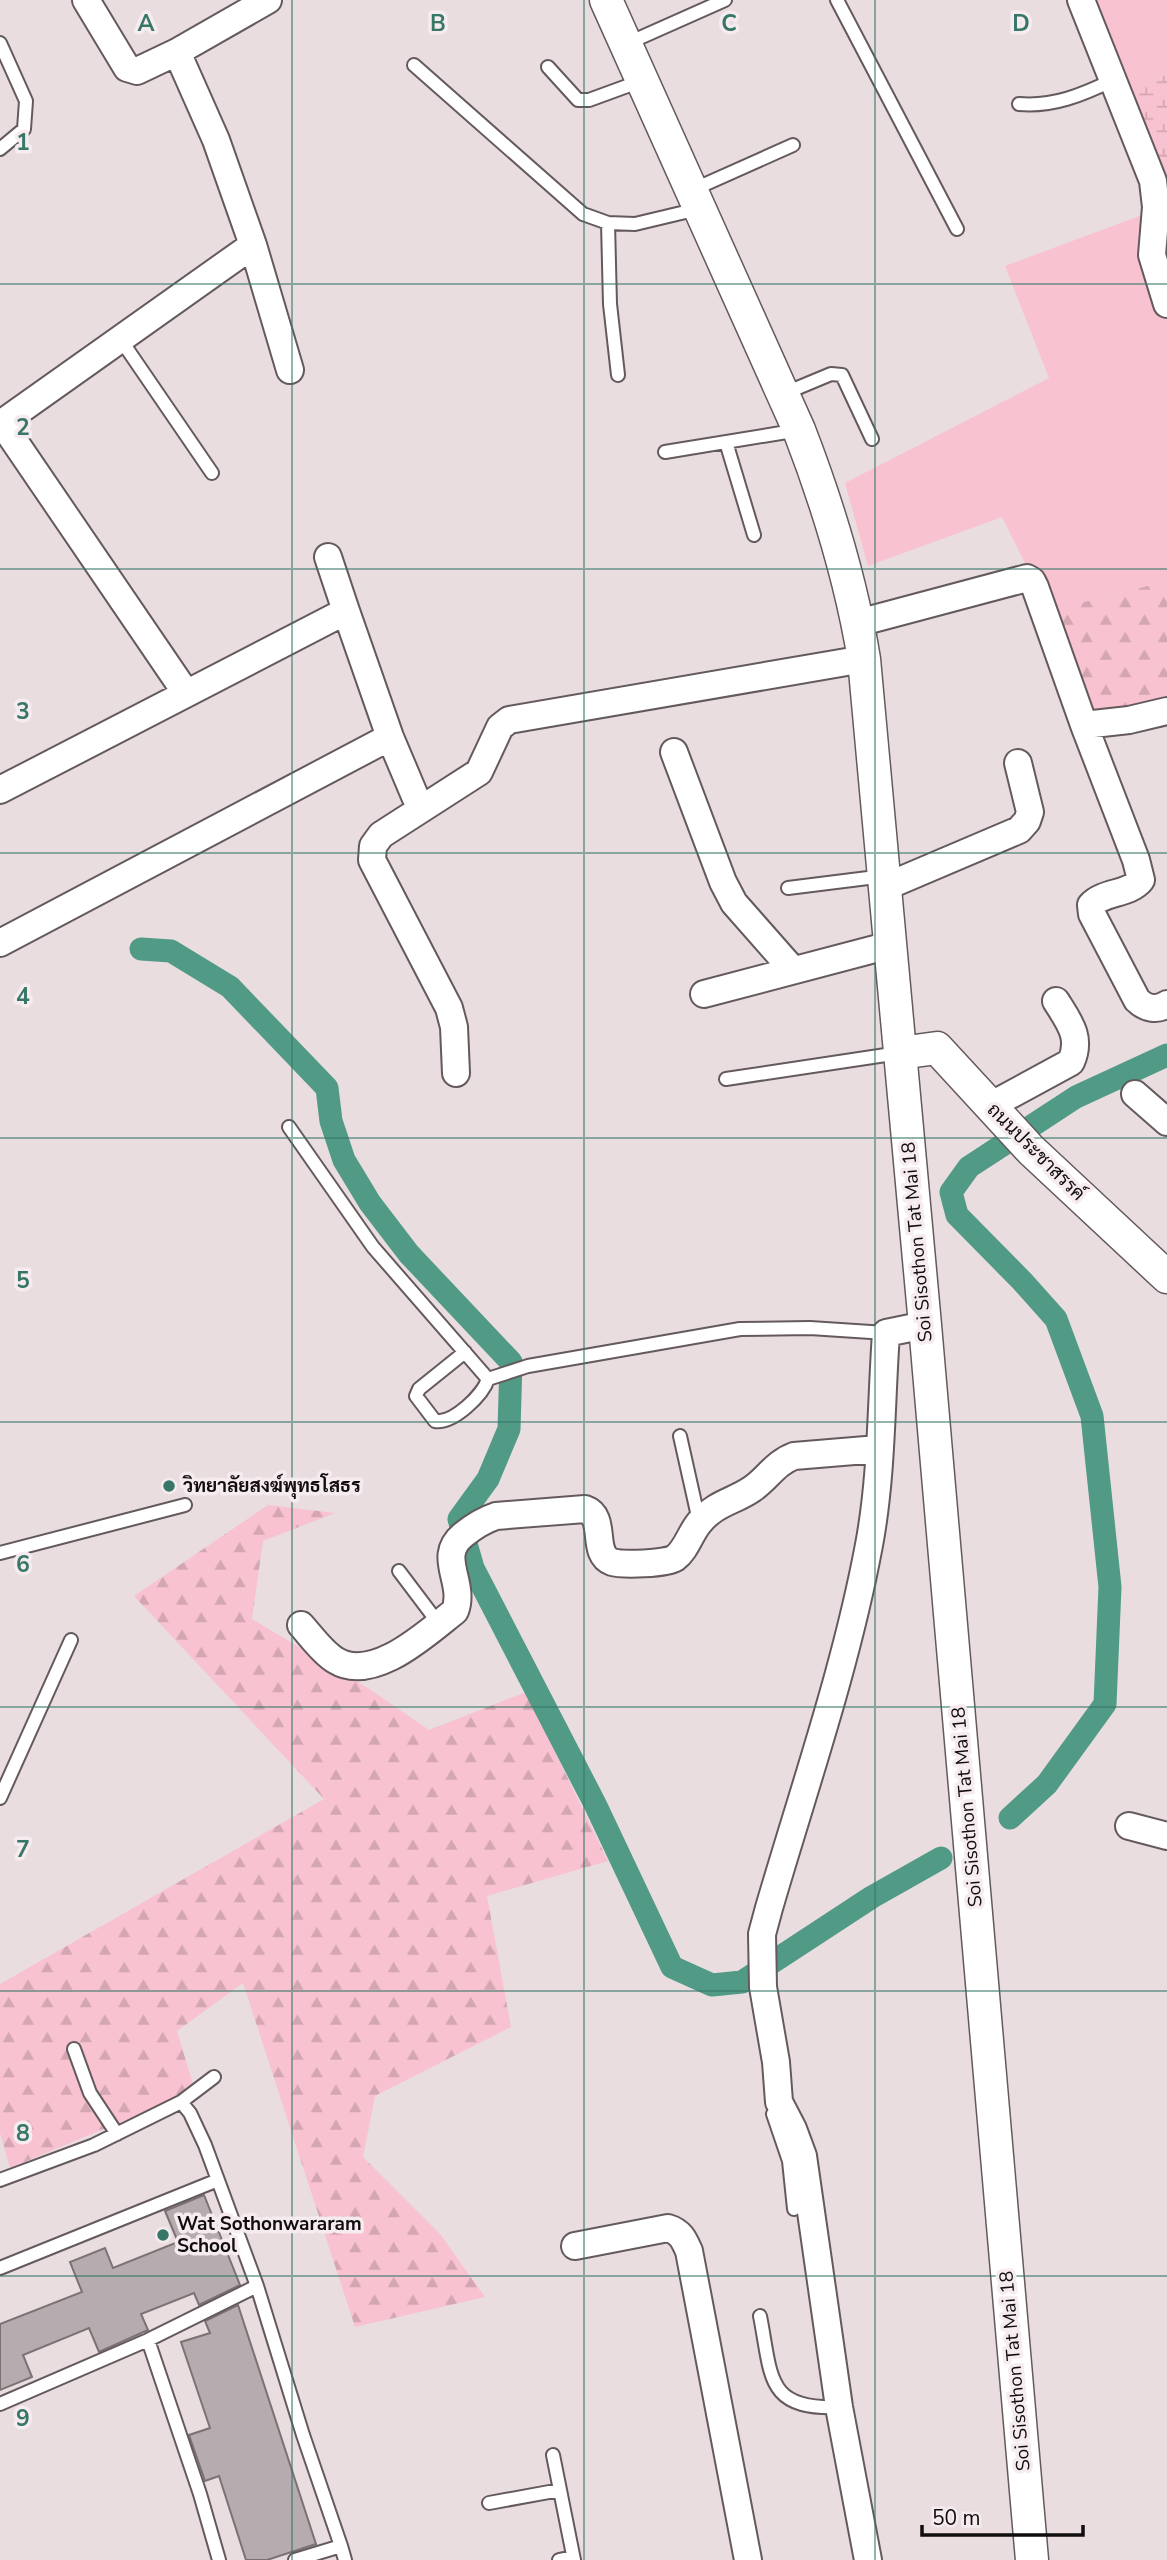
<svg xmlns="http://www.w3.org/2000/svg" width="1167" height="2560" font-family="'Nunito Sans',Sarabun,sans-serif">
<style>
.grass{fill:#f8c2d1}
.forest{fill:url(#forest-firs)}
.wetland{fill:url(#wetland-marsh)}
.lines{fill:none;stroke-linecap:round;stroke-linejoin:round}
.canal{stroke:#509a86;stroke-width:23}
.building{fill:#b6abae;stroke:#7c7274;stroke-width:2}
.service-casing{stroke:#645a5d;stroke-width:16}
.minor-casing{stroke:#645a5d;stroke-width:30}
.tertiary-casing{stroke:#645a5d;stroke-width:35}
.service{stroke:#fff;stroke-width:12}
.minor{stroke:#fff;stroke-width:26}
.tertiary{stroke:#fff;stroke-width:32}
.grid{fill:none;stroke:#377767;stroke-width:2;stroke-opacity:0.55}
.poi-dot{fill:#377767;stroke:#f6ebee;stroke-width:2.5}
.labels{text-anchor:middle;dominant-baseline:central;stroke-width:7;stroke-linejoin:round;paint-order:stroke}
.street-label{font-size:19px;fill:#100d0e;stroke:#f6ebee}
.poi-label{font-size:19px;font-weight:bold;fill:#100d0e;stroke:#f6ebee;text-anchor:start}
.grid-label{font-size:23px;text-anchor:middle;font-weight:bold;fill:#377767;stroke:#f6ebee;stroke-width:7;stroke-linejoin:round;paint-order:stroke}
</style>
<defs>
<pattern id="forest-firs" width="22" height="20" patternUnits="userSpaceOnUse" patternTransform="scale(1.75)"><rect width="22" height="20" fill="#f8c2d1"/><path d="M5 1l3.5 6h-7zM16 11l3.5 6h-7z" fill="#d4a6b2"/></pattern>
<pattern id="wetland-marsh" width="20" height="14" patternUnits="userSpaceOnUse" patternTransform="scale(1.75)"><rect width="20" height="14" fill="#f8c2d1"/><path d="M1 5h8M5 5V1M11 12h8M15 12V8" fill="none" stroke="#d4a6b2"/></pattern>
</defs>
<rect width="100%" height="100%" fill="#e9dde0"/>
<path class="grass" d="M 1091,0 L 1167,0 L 1167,75 L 1129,88 Z
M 1142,215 L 1167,320 L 1167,581 L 1049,611 L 1002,517 L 868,566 L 845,483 L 1049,378 L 1005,266 Z"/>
<path class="forest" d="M 1167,581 L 1167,704 L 1086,713 L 1049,611 Z
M 268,1505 L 335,1513 L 263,1541 L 252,1619 L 368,1688 L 429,1730 L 526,1692 L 608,1861 L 487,1896 L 511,2027 L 375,2096 L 363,2157 L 440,2234 L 485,2297 L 355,2327 L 243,1983 L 177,2031 L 195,2091 L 10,2168 L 0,2133 L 0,1984 L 324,1799 L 134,1596 Z"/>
<path class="wetland" d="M 1167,75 L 1167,201 L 1129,88 Z"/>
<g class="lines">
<path class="canal" d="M 141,949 L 171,951 L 230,987 L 327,1088 L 331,1121 L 344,1160 L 370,1203 L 409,1254 L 511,1362 L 509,1429 L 488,1479 L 459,1519 L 473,1568 L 595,1804 L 672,1967 L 712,1985 L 742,1982 L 872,1897 L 941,1858
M 1010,1818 L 1047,1784 L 1105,1704 L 1110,1587 L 1092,1416 L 1056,1319 L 1022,1281 L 957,1215 L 951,1192 L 969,1167 L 1076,1097 L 1167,1055"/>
</g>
<path class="building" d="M 204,2195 L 240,2285 L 199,2305 L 194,2293 L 141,2314 L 148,2330 L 99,2352 L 89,2328 L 23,2355 L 32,2377 L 0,2390 L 0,2324 L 82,2292 L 70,2262 L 105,2248 L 113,2268 L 178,2242 L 165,2211 Z
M 238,2305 L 316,2544 L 267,2560 L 246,2560 L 219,2476 L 205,2481 L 189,2435 L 210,2428 L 181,2342 L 210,2333 L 205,2321 Z"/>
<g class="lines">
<g class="service-casing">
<path id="service" d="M 837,0 L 957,229
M 0,43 L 26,101 L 24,129 L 0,149
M 626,44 L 725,0
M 414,65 L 583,214 L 608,223 L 635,224 L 698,209
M 548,67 L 578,100 L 589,100 L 641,81
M 1019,104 C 1053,107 1082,95 1113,80
M 690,191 L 793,145
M 608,223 L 610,304 L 618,375
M 121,340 L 212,473
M 783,394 L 831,374 L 842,375 L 872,439
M 726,442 L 754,535
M 665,452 L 799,430
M 788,888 L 884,876
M 726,1079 L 899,1053
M 289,1127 L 373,1247 L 488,1379
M 465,1352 L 419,1389 L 416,1396 L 435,1421 C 453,1424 483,1395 488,1379 L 528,1366 L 740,1329 L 810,1328 L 886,1333
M 680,1436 L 699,1521
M 0,1553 L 185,1505
M 399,1571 L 439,1624
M 0,1798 L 71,1640
M 74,2049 L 90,2093 L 117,2134
M 181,2102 L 214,2077
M 773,2114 L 789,2161 L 794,2209
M 0,2180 L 94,2145 L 181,2102 L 190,2113 L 205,2145 L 257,2286 L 303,2435 L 341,2546
M 0,2268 L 218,2180
M 760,2316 C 772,2376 765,2410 839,2407
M 148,2340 L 257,2286
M 0,2404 L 148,2340 L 200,2494 L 219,2560
M 553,2455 L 574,2560
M 489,2503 L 560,2490
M 295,2560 L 341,2546 L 345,2560
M 559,2560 L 573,2557"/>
</g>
<g class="minor-casing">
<path id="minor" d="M 86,0 L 127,68 L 137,71 L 177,52 L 268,0
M 1081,0 L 1153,181 L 1156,207 L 1152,255 L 1167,304
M 177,52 L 216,140 L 253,245 L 290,370
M 2,423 L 253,245
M 0,424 L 2,423 L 186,693
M 328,557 L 346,611
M 858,623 L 1027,578 L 1032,581 L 1035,587 L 1084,725 L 1129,720 L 1167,711
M 1084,725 L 1136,860 L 1141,880 C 1129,895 1104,891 1091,905 L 1092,914 L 1137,1000 C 1145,1008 1157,1011 1167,1004
M 674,752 L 723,882 L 734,903 L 793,970
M 0,790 L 346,611 L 390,737 L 417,801
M 885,887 L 1019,830 L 1027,821 L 1030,812 L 1018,763
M 0,943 L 390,737
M 704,994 L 890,945
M 456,1073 L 454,1027 L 449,1008 L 372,860 L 373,846 L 381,835 L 479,772 L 500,727 L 509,720 L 864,659
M 1135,1094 L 1167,1122
M 990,1106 L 1071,1062 C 1082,1037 1069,1022 1056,1001
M 301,1625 C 311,1636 322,1652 335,1660 C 373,1684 427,1633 455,1611 C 466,1582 436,1557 463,1535 C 474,1526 484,1520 496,1516 L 585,1509 C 608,1517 590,1554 612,1562 C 622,1565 666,1564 675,1558 C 686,1550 690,1534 699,1523 C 715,1503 733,1502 752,1489 C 768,1478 775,1463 794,1456 L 878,1449
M 1129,1826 L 1167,1836
M 575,2246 L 668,2228 C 681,2232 684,2240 689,2251 L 748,2560
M 868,2560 L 839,2407 L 803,2156 L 793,2129 L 779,2102 L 776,2062 L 763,1987 L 762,1934 L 769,1908 C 804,1788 846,1668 869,1545 C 882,1476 881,1404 886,1333 L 925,1325"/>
</g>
<g class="tertiary-casing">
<path id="tertiary" d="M 606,0 L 799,430 C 828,505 851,580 864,659 L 925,1325 L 1032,2560
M 900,1053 L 937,1048 L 1031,1150 L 1167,1277"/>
</g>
<use href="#service" class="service"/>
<use href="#minor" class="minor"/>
<use href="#tertiary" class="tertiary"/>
</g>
<path class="grid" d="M 292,0 L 292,2560M 584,0 L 584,2560M 875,0 L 875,2560M 0,284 L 1167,284M 0,569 L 1167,569M 0,853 L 1167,853M 0,1138 L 1167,1138M 0,1422 L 1167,1422M 0,1707 L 1167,1707M 0,1991 L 1167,1991M 0,2276 L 1167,2276"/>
<g class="poi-dot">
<circle cx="169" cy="1486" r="7"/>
<circle cx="163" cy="2235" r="7"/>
</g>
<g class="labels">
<g class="street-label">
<text transform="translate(1036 1152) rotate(45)">ถนนประชาสรรค์</text>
<text transform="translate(917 1242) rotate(-95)">Soi Sisothon Tat Mai 18</text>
<text transform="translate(967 1807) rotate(-95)">Soi Sisothon Tat Mai 18</text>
<text transform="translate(1015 2371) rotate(-95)">Soi Sisothon Tat Mai 18</text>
</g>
<g class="poi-label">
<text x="183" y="1486">วิทยาลัยสงฆ์พุทธโสธร</text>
<text x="177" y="2224">Wat Sothonwararam<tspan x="177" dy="22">School</tspan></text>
</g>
</g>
<g class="grid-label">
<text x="146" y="31">A</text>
<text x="438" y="31">B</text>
<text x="729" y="31">C</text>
<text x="1021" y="31">D</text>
<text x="23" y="150">1</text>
<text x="23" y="435">2</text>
<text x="23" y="719">3</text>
<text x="23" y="1004">4</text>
<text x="23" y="1288">5</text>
<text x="23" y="1572">6</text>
<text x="23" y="1857">7</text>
<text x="23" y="2141">8</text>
<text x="23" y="2426">9</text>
</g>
<path d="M922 2525v10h161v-10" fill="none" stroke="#100d0e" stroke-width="3.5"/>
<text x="932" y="2525" font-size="21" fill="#100d0e" stroke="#f6ebee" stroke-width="5" paint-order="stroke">50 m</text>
</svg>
